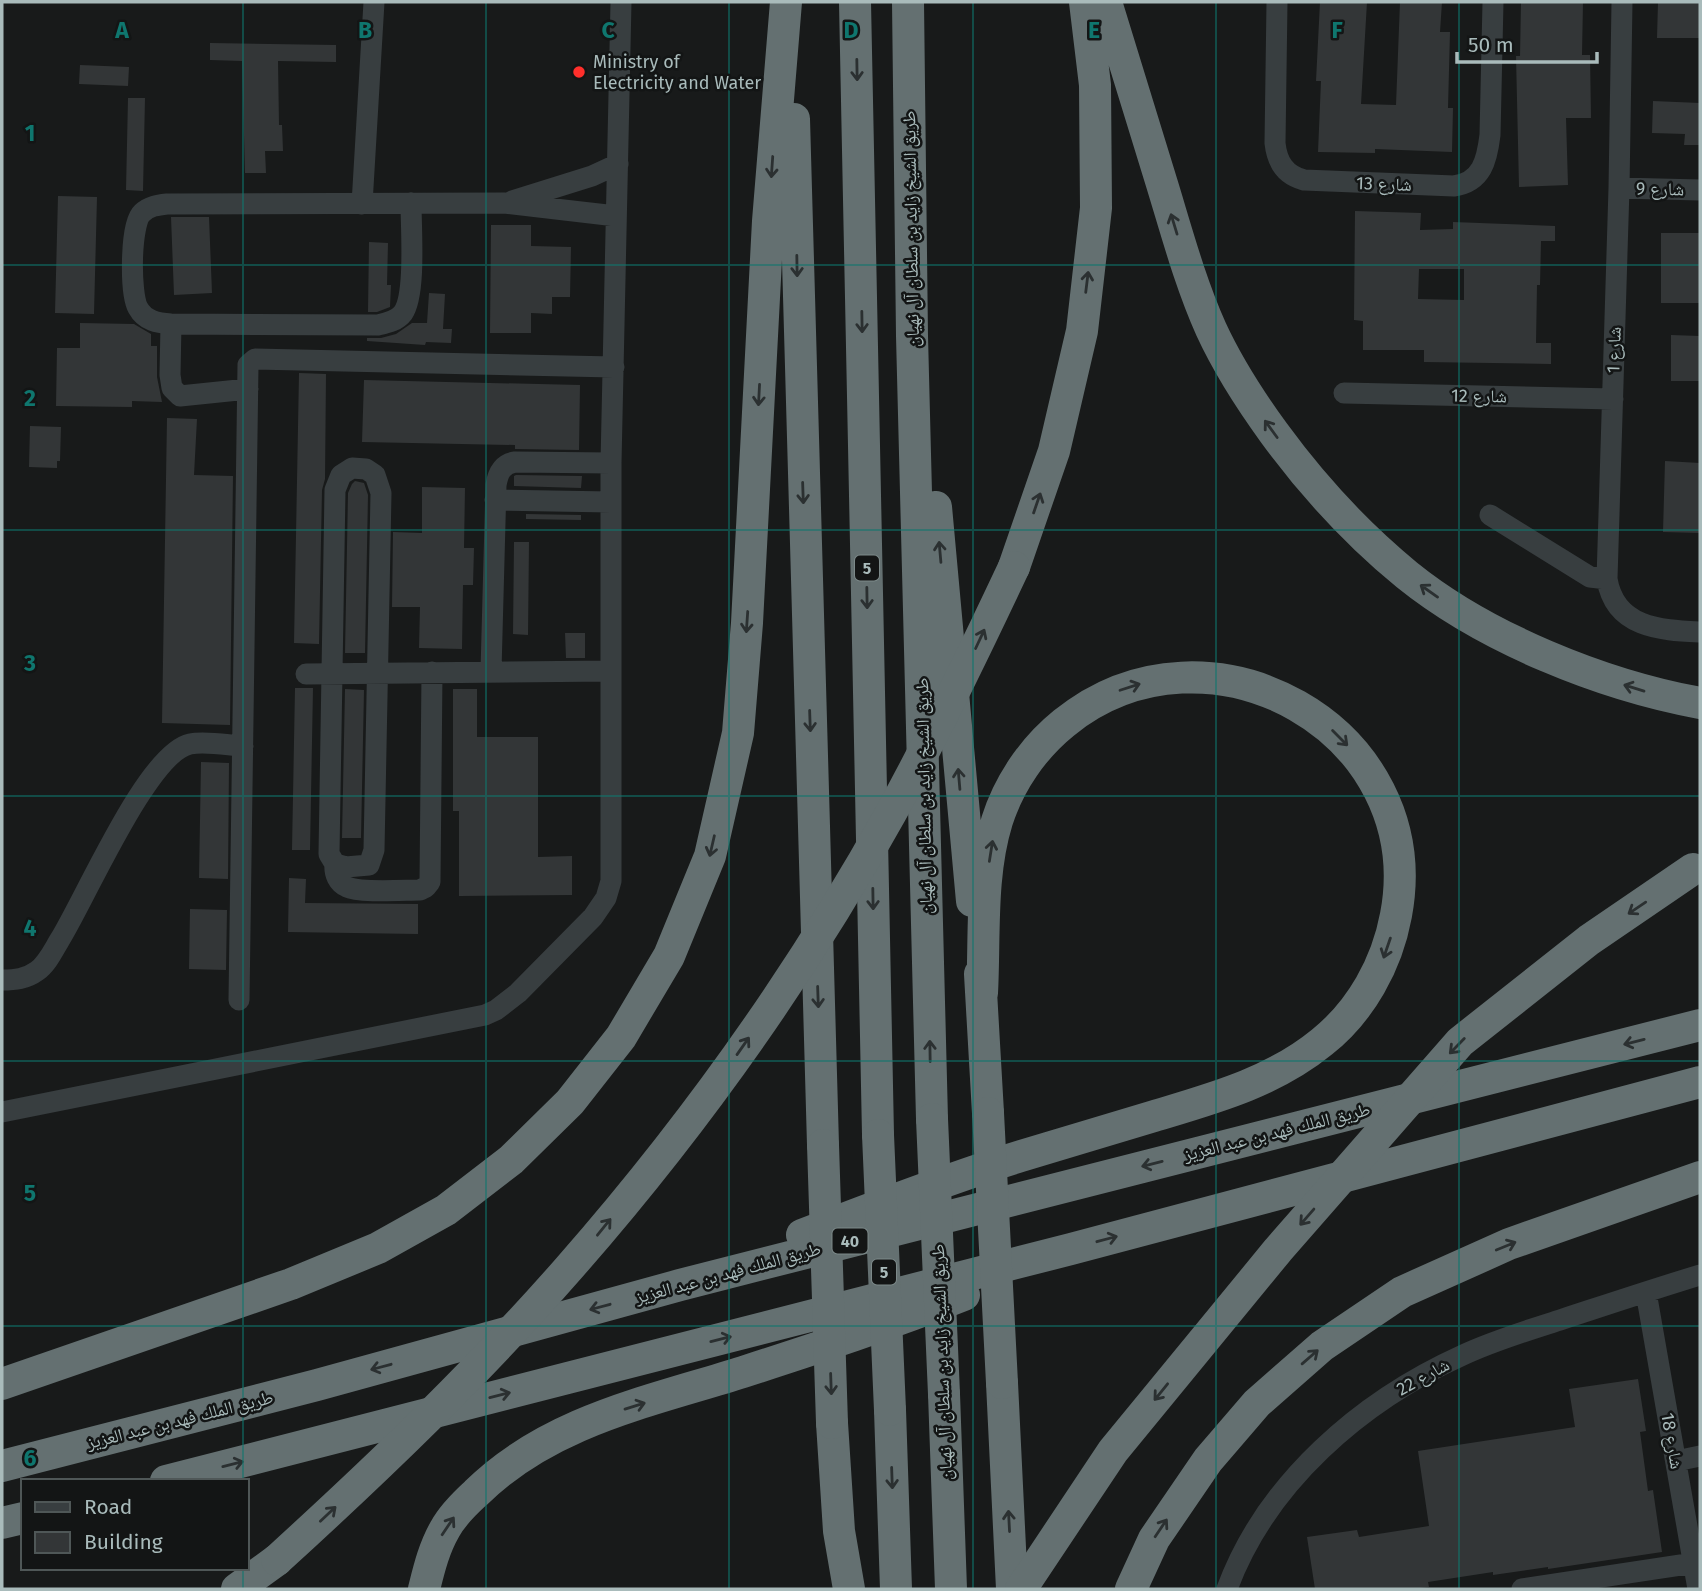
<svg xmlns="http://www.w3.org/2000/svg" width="1702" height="1591" font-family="'Fira Sans','Noto Naskh Arabic',sans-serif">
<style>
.building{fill:#333637;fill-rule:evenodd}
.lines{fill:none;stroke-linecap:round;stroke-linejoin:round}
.minor{stroke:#383e40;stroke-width:21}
.highway{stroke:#647071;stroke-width:32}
.highway-bridge{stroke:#647071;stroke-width:32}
.oneway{stroke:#2b3031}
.grid{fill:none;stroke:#0f766e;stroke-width:2;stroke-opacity:0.55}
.poi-dot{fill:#ff2f2b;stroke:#131515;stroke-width:2.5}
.labels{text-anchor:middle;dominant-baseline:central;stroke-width:5;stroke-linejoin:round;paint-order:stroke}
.shield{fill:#131515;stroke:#7c8989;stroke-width:2}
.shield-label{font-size:16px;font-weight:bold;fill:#a9bbbb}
.poi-label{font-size:18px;fill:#a9bbbb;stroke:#131515;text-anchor:start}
.street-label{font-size:18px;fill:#a9bbbb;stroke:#131515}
.grid-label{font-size:23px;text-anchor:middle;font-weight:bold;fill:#0f766e;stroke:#131515;stroke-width:5;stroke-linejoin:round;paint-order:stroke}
</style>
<rect width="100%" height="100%" fill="#181a1a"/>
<path class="building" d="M 1320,2 L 1367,2 L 1361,104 L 1396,105 L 1400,2 L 1442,2 L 1440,32 L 1450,32 L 1448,108 L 1453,108 L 1452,152 L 1375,149 L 1375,153 L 1318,152 L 1321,81 L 1316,81 Z
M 1521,2 L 1583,2 L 1582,55 L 1590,55 L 1591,118 L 1566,118 L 1568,185 L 1519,187 L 1516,56 L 1520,56 Z
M 1658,2 L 1700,2 L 1700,38 L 1657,38 Z
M 210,43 L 336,45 L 336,62 L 278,61 L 279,125 L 282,125 L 283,151 L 265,151 L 266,173 L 245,173 L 242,61 L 210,60 Z
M 80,65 L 129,67 L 128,86 L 79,84 Z
M 128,98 L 145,98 L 143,191 L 126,190 Z
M 1653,101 L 1700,103 L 1700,145 L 1684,145 L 1685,134 L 1652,133 Z
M 58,196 L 97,197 L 94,314 L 55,313 Z
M 1355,211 L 1421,213 L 1420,230 L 1453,229 L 1453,222 L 1555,226 L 1555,241 L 1541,241 L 1540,285 L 1537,285 L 1536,343 L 1551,343 L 1551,364 L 1424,362 L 1424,350 L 1363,350 L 1363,321 L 1354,320 ZM 1419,269 L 1464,269 L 1464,300 L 1418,299 Z
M 171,217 L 209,217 L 212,293 L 174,295 Z
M 491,225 L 531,225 L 531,246 L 571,247 L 570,297 L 552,297 L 552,314 L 531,313 L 531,333 L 490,333 Z
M 1661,233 L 1700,233 L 1700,303 L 1661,303 Z
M 369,242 L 388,243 L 387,285 L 391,285 L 390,307 L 377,312 L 368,312 Z
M 429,293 L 445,294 L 443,329 L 452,329 L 451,343 L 426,342 L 425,345 L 367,341 L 367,338 L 381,338 L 396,334 L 412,323 L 427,323 Z
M 80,323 L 134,324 L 151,334 L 151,346 L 157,346 L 157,377 L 162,402 L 132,401 L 132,407 L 56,406 L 57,348 L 80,348 Z
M 1671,335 L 1700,336 L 1700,381 L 1671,381 Z
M 299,373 L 326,374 L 325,479 L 322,490 L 319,644 L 294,643 Z
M 364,380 L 580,385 L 579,450 L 515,449 L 515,445 L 362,442 Z
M 167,418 L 197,419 L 194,475 L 233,476 L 230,725 L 162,723 Z
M 30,426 L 61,427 L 60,461 L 57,461 L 57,468 L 29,467 Z
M 1665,461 L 1700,463 L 1700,533 L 1663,532 Z
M 516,475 L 582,476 L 581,488 L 514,486 L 514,476 Z
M 355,481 L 364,483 L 368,495 L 365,653 L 345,653 L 348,493 L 352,484 Z
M 422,487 L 465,488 L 464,548 L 474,548 L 473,585 L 463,585 L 462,649 L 419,648 L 420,607 L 392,607 L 393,532 L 422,533 Z
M 526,514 L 581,515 L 581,520 L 526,519 Z
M 514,542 L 529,542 L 528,635 L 513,634 Z
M 565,633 L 585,633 L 585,658 L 566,658 Z
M 295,688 L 313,688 L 310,850 L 292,850 Z
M 345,689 L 364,690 L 361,838 L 342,838 Z
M 453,689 L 477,689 L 477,737 L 538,737 L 538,857 L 572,856 L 572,895 L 459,896 L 459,811 L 453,811 Z
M 201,762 L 229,763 L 228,879 L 199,878 Z
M 289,878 L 306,879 L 305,903 L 418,904 L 418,934 L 288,932 Z
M 190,909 L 227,910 L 226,970 L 189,969 Z
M 1638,1379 L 1646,1431 L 1640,1432 L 1648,1491 L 1653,1490 L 1662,1552 L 1548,1569 L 1548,1567 L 1493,1575 L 1493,1572 L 1428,1582 L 1429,1587 L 1411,1589 L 1315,1589 L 1307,1537 L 1357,1530 L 1359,1537 L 1429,1526 L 1418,1451 L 1575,1427 L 1569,1389 Z"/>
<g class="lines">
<path class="minor" d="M 1277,2 L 1275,143 C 1277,162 1285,175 1304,180 L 1454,186 C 1482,182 1487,160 1490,135 L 1493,2
M 1622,2 L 1619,188 L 1607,579 C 1615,628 1660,630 1700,632
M 1619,188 L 1700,190
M 512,201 L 592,176 L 618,164
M 411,203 C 411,228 416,295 403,313 C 397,321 387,323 378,325 L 171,324 C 158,323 145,321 138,308 C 130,294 130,224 142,213 C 149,206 158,205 167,204 L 504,203 L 616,216
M 362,204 L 374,2
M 171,324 L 170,375 L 172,388 L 180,396 L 248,389
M 1344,393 L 1613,399
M 352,468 L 366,469 L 375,475 L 381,493 L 374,850 L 369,865 L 346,867 L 335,864 L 329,854 L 335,490 L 341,475 Z
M 495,500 L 611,502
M 1490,515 L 1590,577 L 1607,579
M 491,671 L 496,485 C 498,473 502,464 515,462 L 611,463
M 306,674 L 610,671
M 335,864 C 334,874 338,883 347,887 C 359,893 404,890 420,890 L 426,887 L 430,882 L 432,672
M 2,980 C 15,980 26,979 37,971 C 47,964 53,951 59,941 C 84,902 147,753 190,744 C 205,741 227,745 243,746
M 239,1000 L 248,365 L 255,359 L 614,367
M 2,1112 L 485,1015 L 496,1010 L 518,993 L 593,917 L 606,898 L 611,881 L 611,463 L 621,2
M 1646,1292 L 1698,1589
M 1676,1461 L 1700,1456
M 1227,1589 C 1266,1483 1361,1401 1463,1355 C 1495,1340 1529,1330 1563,1319 C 1609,1304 1654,1289 1700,1275
M 1522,1589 L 1694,1563"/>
<path class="highway" d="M 855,2 L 878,1135
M 908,2 L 912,336 L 932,1119
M 1106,2 C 1125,62 1143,123 1162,184 C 1177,233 1190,282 1211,329 C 1228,366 1250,400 1274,433 C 1312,485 1357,534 1407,575 C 1485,638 1602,685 1700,703
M 794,119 L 823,1145
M 936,507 L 972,901
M 1014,567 L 1054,451 L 1082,331 L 1096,208 L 1095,85 L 1085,2
M 980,974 L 988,1113
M 802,1235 C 874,1207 947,1179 1021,1156 C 1064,1143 1108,1130 1151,1117 C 1211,1099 1272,1083 1322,1042 C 1361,1011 1387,964 1396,915 C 1431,730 1208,606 1064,723 C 1033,748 1009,783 997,821 C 980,876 985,936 982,993
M 1002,1383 L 1012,1589
M 2,1384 L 291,1284 L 378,1248 L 446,1210 L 511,1160 L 570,1102 L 621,1037 L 669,956 L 710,856 L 738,733 L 747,623 L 768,221 L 786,2
M 944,1394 L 951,1589
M 890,1410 L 896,1589
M 832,1423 L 839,1531 L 849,1589
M 2,1466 L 317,1385 L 680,1285 L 1700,1025
M 166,1481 L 1071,1249 L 1700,1082
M 2,1523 L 23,1518
M 237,1589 L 277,1560
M 424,1589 C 429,1569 434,1548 445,1529 C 452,1516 465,1503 476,1493 C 549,1421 648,1402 743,1372 C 817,1348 891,1324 964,1295
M 1131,1589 L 1154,1539 L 1208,1460 L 1257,1403 L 1322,1346 L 1402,1292 L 1509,1244 L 1700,1177"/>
<path class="highway-bridge" d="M 988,1113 L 1002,1383
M 932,1119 L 944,1394
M 878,1135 L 890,1410
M 823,1145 L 832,1423
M 277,1560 C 379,1467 478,1372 569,1268 C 691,1129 801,975 891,813 C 935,733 975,650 1014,567
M 1021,1589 L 1113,1451 L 1278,1250 L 1460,1042 L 1589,940 L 1693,869"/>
</g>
<defs><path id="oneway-shaft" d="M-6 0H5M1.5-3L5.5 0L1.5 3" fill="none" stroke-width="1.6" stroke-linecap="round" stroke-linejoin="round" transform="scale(1.75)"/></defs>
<g class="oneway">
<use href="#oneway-shaft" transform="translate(857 70) rotate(89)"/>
<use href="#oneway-shaft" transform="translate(772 167) rotate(94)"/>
<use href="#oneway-shaft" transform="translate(1174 224) rotate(-107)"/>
<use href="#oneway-shaft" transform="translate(797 266) rotate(89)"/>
<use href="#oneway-shaft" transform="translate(1087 282) rotate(-83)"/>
<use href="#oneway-shaft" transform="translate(862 322) rotate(89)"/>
<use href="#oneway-shaft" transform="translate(759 395) rotate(93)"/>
<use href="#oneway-shaft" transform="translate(1271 429) rotate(-126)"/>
<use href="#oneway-shaft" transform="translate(803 493) rotate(88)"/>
<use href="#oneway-shaft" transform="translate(1037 503) rotate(-71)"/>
<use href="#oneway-shaft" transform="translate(940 552) rotate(-95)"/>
<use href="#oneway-shaft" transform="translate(1429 591) rotate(-145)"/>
<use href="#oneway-shaft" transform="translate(867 598) rotate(89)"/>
<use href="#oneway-shaft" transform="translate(747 622) rotate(94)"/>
<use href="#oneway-shaft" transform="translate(980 639) rotate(-65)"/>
<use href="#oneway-shaft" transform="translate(1130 687) rotate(-18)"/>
<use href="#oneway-shaft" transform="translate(1634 688) rotate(-163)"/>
<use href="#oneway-shaft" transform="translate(810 721) rotate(88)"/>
<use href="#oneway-shaft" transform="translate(1340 738) rotate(45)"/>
<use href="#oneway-shaft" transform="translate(959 779) rotate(-95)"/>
<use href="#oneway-shaft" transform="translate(712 846) rotate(103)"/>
<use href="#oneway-shaft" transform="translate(991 851) rotate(-81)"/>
<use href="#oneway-shaft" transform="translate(873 899) rotate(89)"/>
<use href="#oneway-shaft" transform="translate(1637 908) rotate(146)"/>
<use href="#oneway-shaft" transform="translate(1387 948) rotate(109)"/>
<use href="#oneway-shaft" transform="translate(818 997) rotate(88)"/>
<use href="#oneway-shaft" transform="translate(1634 1042) rotate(166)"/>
<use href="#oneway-shaft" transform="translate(743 1046) rotate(-55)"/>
<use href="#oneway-shaft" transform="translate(1457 1046) rotate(134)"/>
<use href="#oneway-shaft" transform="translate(930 1051) rotate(-91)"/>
<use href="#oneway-shaft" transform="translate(1152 1164) rotate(166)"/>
<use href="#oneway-shaft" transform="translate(1307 1217) rotate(131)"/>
<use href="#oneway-shaft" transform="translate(604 1227) rotate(-51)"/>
<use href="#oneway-shaft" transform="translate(1107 1239) rotate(-15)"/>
<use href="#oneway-shaft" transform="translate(1506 1246) rotate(-22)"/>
<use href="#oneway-shaft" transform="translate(600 1307) rotate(165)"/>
<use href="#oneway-shaft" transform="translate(721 1339) rotate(-14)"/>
<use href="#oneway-shaft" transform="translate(1310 1357) rotate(-41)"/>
<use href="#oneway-shaft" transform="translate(381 1367) rotate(165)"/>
<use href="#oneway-shaft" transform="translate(831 1384) rotate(88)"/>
<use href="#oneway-shaft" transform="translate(1161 1392) rotate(129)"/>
<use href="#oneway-shaft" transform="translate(500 1395) rotate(-14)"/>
<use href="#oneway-shaft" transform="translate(635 1406) rotate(-17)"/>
<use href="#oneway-shaft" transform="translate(233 1464) rotate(-14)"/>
<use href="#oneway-shaft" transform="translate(892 1478) rotate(88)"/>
<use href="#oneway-shaft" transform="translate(328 1514) rotate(-43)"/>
<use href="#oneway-shaft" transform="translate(1009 1521) rotate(-93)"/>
<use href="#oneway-shaft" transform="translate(448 1526) rotate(-56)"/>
<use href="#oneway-shaft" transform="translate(1161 1528) rotate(-56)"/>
</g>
<path class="grid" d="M 243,2 L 243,1481M 486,2 L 486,1589M 729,2 L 729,1589M 973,2 L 973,1589M 1216,2 L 1216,1589M 1459,2 L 1459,1589M 2,265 L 1700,265M 2,530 L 1700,530M 2,796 L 1700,796M 2,1061 L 1700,1061M 2,1326 L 1700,1326M 243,1568 L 243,1589"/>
<circle class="poi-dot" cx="579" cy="72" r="7"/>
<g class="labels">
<g class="shield">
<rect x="855" y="555.5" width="24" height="25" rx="5"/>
<rect x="832.5" y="1228.5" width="35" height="25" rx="5"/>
<rect x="872" y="1259.5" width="24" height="25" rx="5"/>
</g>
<g class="shield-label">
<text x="867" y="568">5</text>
<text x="850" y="1241">40</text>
<text x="884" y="1272">5</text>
</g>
<g class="poi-label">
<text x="593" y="62">Ministry of<tspan x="593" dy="21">Electricity and Water</tspan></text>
</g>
<g class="street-label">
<text transform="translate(1384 184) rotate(2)">شارع 13</text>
<text transform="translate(1660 189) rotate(1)">شارع 9</text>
<text transform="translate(911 229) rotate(-91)">طريق الشيخ زايد بن سلطان آل نهيان</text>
<text transform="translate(1614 350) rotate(-88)">شارع 1</text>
<text transform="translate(1479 396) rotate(1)">شارع 12</text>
<text transform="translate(924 796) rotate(-91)">طريق الشيخ زايد بن سلطان آل نهيان</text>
<text transform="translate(1277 1132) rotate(-14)">طريق الملك فهد بن عبد العزيز</text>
<text transform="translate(728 1273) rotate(-15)">طريق الملك فهد بن عبد العزيز</text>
<text transform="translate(942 1362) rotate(-92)">طريق الشيخ زايد بن سلطان آل نهيان</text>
<text transform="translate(1423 1377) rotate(-29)">شارع 22</text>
<text transform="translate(180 1420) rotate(-14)">طريق الملك فهد بن عبد العزيز</text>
<text transform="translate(1672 1441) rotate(80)">شارع 18</text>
</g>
</g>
<g class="grid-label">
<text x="122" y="38">A</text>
<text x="365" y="38">B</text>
<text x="608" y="38">C</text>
<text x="851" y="38">D</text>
<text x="1094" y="38">E</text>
<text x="1337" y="38">F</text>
<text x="30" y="141">1</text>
<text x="30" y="406">2</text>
<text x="30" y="671">3</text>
<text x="30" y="936">4</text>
<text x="30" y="1201">5</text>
<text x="30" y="1466">6</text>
</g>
<rect width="1702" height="1591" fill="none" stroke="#a9bbbb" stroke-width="7"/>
<rect x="21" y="1479" width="228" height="91" fill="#131515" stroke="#4f5757" stroke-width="2"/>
<rect x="35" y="1502" width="35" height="10" fill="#383e40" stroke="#4f5757" stroke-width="2"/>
<text x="84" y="1514" font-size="21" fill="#a9bbbb">Road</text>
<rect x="35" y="1532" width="35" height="21" fill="#333637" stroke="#4f5757" stroke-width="2"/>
<text x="84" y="1549" font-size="21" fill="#a9bbbb">Building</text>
<path d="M1457 52v10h140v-10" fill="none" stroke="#a9bbbb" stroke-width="3.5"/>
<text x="1468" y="52" font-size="21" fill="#a9bbbb" stroke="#131515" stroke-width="5" paint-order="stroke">50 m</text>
</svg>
